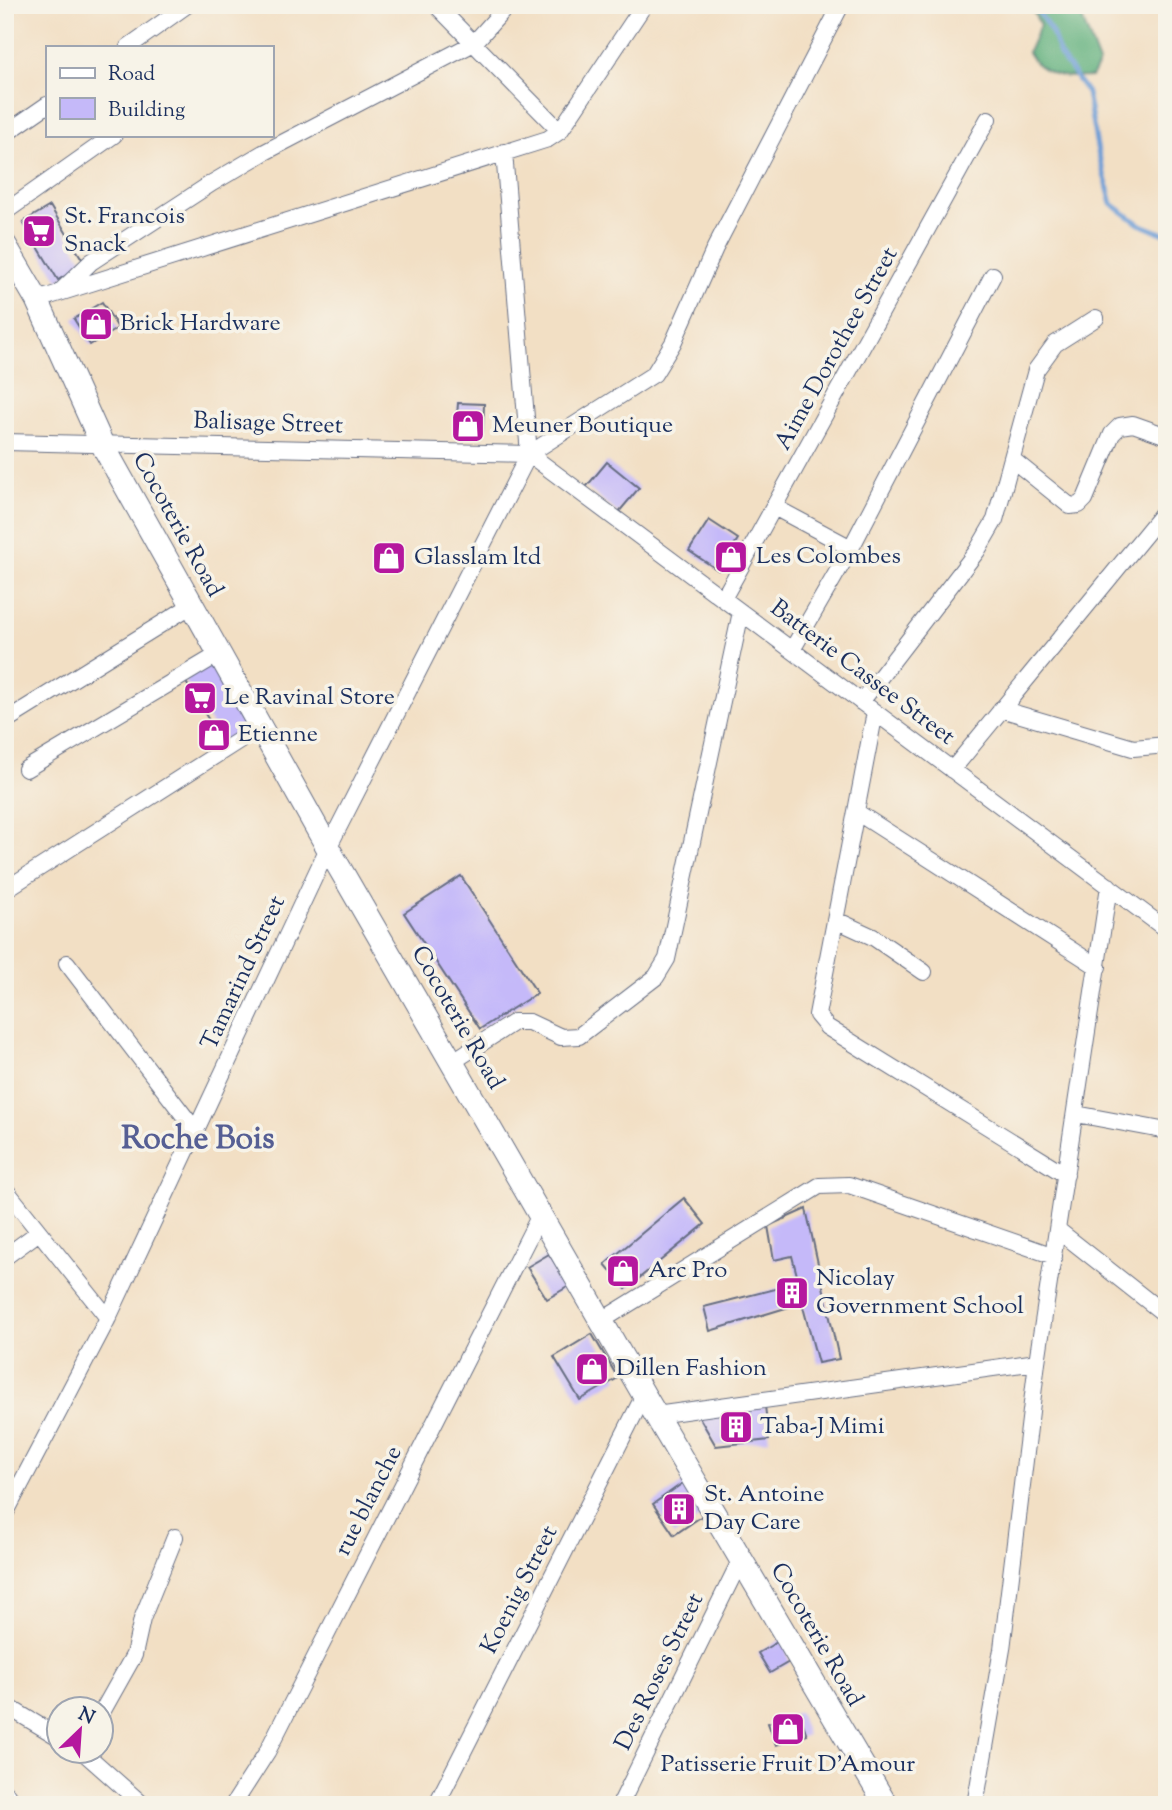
<svg xmlns="http://www.w3.org/2000/svg" width="1172" height="1810" font-family="'Sorts Mill Goudy',serif">
<style>
.forest{fill:#60b07d;stroke:#3e706e;stroke-width:2}
.lines{fill:none;stroke-linecap:round;stroke-linejoin:round}
.stream{stroke:#6c9dd6;stroke-width:5}
.building{fill:#c5b9f9}
.street-casing{stroke:#666d82;stroke-width:18}
.secondary-casing{stroke:#666d82;stroke-width:25}
.street{stroke:#fff;stroke-width:16}
.secondary{stroke:#fff;stroke-width:23}
.labels{text-anchor:middle;dominant-baseline:central;stroke-width:7;stroke-linejoin:round;paint-order:stroke}
.poi-label{font-size:24px;fill:#1b2f5e;stroke:#f7f3e8;text-anchor:start}
.street-label{font-size:24px;fill:#1b2f5e;stroke:#f7f3e8}
.district-label{font-size:32px;font-weight:bold;fill:#565f94;stroke:#f7f3e8}
</style>
<rect width="100%" height="100%" fill="#f7f3e8"/>
<filter id="ink" filterUnits="userSpaceOnUse"><feTurbulence type="fractalNoise" baseFrequency=".0143" numOctaves="2"/><feDisplacementMap in="SourceGraphic" scale="14" xChannelSelector="R" yChannelSelector="G"/><feConvolveMatrix kernelMatrix="1 2 1 2 8 2 1 2 1" color-interpolation-filters="sRGB"/></filter>
<filter id="wash" filterUnits="userSpaceOnUse"><feTurbulence type="fractalNoise" baseFrequency=".00686" numOctaves="4" result="noise"/><feDisplacementMap in="SourceGraphic" scale="28" xChannelSelector="R" yChannelSelector="G"/><feGaussianBlur stdDeviation="1.57" result="paint"/><feColorMatrix in="noise" values="0 0 0 0 0 0 0 0 0 0 0 0 0 0 0 0 0 1.4 0 .05"/><feComposite in="paint" operator="in"/></filter>
<g filter="url(#wash)">
<rect width="100%" height="100%" fill="#f2dfc4"/>
<path class="forest" d="M 1021,5 L 1081,5 L 1082,18 L 1099,63 L 1091,77 C 1064,78 1042,77 1028,52 L 1040,25 L 1034,13 Z"/>
<g class="lines">
<path class="stream" d="M 1034,5 L 1052,33 L 1060,55 L 1087,93 L 1098,152 L 1112,204 L 1139,224 L 1167,235"/>
</g>
<g id="blocks">
<path class="building" d="M 50,206 L 85,264 L 58,280 L 23,222 Z
M 102,302 L 118,328 L 90,345 L 74,319 Z
M 458,403 L 484,404 L 483,432 L 456,431 Z
M 607,462 L 639,488 L 618,513 L 586,487 Z
M 709,520 L 738,539 L 718,570 L 689,551 Z
M 213,662 L 252,728 L 224,745 L 184,679 Z
M 461,876 L 537,993 L 480,1029 L 404,913 Z
M 684,1198 L 705,1224 L 626,1289 L 605,1264 Z
M 806,1209 L 839,1359 L 818,1363 L 802,1303 L 710,1331 L 704,1307 L 799,1283 L 792,1256 L 774,1260 L 768,1226 Z
M 549,1254 L 569,1286 L 547,1299 L 527,1267 Z
M 592,1334 L 618,1378 L 580,1400 L 554,1357 Z
M 765,1406 L 769,1440 L 716,1446 L 698,1415 Z
M 683,1483 L 705,1514 L 674,1535 L 653,1504 Z
M 784,1638 L 789,1662 L 770,1673 L 758,1653 Z
M 799,1712 L 807,1735 L 776,1745 L 768,1723 Z"/>
</g>
</g>
<g filter="url(#ink)">
<use href="#blocks" fill-opacity="0" stroke="#666d82" stroke-width="2"/>
<g class="lines">
<g class="street-casing">
<path id="street" d="M 436,5 L 560,131
M 128,47 L 187,5
M 5,134 L 47,105
M 504,152 L 529,454
M 5,212 L 114,135
M 61,291 L 91,262 L 212,183 L 263,153 L 474,43 L 508,5
M 37,300 L 548,139 L 560,131 L 644,5
M 5,442 L 529,454
M 529,454 L 1167,930
M 529,454 L 654,374 L 673,343 L 715,248 L 841,5
M 1013,460 L 1070,506 L 1079,505 L 1085,499 L 1112,434 L 1120,426 L 1133,424 L 1167,436
M 776,508 L 851,548 L 993,275
M 723,599 L 988,119
M 792,650 L 851,548
M 861,702 L 977,551 L 995,520 L 1036,370 L 1055,344 L 1096,318
M 1001,709 L 1133,748 L 1167,745
M 875,712 L 817,1015 L 827,1027 L 1066,1175
M 5,721 L 192,605
M 26,769 L 219,654
M 952,770 L 1167,508
M 858,813 L 1098,967
M 11,886 L 260,727
M 836,920 L 873,937 L 924,972
M 67,963 L 195,1130
M 452,1062 L 514,1022 L 529,1022 L 561,1037 L 579,1036 L 656,977 L 667,959 L 741,612
M 1076,1114 L 1167,1131
M 5,1189 L 108,1318
M 1058,1230 L 1167,1316
M 5,1257 L 39,1232
M 601,1321 L 819,1186 L 849,1185 L 1054,1256
M 656,1415 L 1037,1362
M 5,1514 L 108,1318 L 328,848 L 529,454
M 5,1705 L 60,1738
M 102,1712 L 134,1655 L 142,1619 L 175,1537
M 81,1750 L 143,1805
M 5,1792 L 13,1805
M 233,1805 L 267,1752 L 540,1215
M 436,1805 L 644,1395
M 620,1805 L 741,1559
M 975,1805 L 1002,1649 L 1037,1362 L 1109,886"/>
</g>
<g class="secondary-casing">
<path id="secondary" d="M 5,245 L 37,300 L 101,442 L 328,848 L 644,1395 L 886,1805"/>
</g>
<use href="#street" class="street"/>
<use href="#secondary" class="secondary"/>
</g>
</g>
<defs>
<g id="supermarket-square" transform="scale(1.75)"><rect x="-9" y="-9" width="18" height="18" rx="4" fill="#b5179e" stroke="#f7f3e8"/><path d="M-6-5.5h2.5l.6 2H6L4.5 2H-2.5L-4.4-4H-6ZM-1.5 3.2a1.3 1.3 0 1 0 .1 0ZM3 3.2a1.3 1.3 0 1 0 .1 0Z" fill="#fff"/></g>
<g id="shop-square" transform="scale(1.75)"><rect x="-9" y="-9" width="18" height="18" rx="4" fill="#b5179e" stroke="#f7f3e8"/><path d="M-5-2.5h2.3a2.7 3.5 0 0 1 5.4 0H5L5.5 6h-11ZM-1.5-2.5h3a1.5 2.3 0 0 0-3 0Z" fill="#fff"/></g>
<g id="building-square" transform="scale(1.75)"><rect x="-9" y="-9" width="18" height="18" rx="4" fill="#b5179e" stroke="#f7f3e8"/><path d="M-4-6H4V6H1V3H-1V6H-4ZM-2.5-4.3h1.7v1.8h-1.7ZM.8-4.3h1.7v1.8H.8ZM-2.5-1h1.7V.8h-1.7ZM.8-1h1.7V.8H.8Z" fill="#fff"/></g>
</defs>
<g fill-rule="evenodd">
<use href="#supermarket-square" x="39" y="231"/>
<use href="#shop-square" x="96" y="324"/>
<use href="#shop-square" x="468" y="426"/>
<use href="#shop-square" x="731" y="557"/>
<use href="#shop-square" x="389" y="558"/>
<use href="#supermarket-square" x="200" y="698"/>
<use href="#shop-square" x="214" y="735"/>
<use href="#shop-square" x="623" y="1271"/>
<use href="#building-square" x="792" y="1293"/>
<use href="#shop-square" x="592" y="1369"/>
<use href="#building-square" x="736" y="1427"/>
<use href="#building-square" x="679" y="1509"/>
<use href="#shop-square" x="788" y="1729"/>
</g>
<g class="labels">
<g class="poi-label">
<text x="64" y="217">St. Francois<tspan x="64" dy="28">Snack</tspan></text>
<text x="120" y="324">Brick Hardware</text>
<text x="492" y="426">Meuner Boutique</text>
<text x="756" y="557">Les Colombes</text>
<text x="414" y="558">Glasslam ltd</text>
<text x="224" y="698">Le Ravinal Store</text>
<text x="238" y="735">Etienne</text>
<text x="648" y="1271">Arc Pro</text>
<text x="816" y="1279">Nicolay<tspan x="816" dy="28">Government School</tspan></text>
<text x="616" y="1369">Dillen Fashion</text>
<text x="760" y="1427">Taba-J Mimi</text>
<text x="704" y="1495">St. Antoine<tspan x="704" dy="28">Day Care</tspan></text>
<text x="788" y="1765" text-anchor="middle">Patisserie Fruit D'Amour</text>
</g>
<g class="street-label">
<text transform="translate(837 349) rotate(-61)">Aime Dorothee Street</text>
<text transform="translate(268 424) rotate(2)">Balisage Street</text>
<text transform="translate(177 525) rotate(61)">Cocoterie Road</text>
<text transform="translate(862 673) rotate(37)">Batterie Cassee Street</text>
<text transform="translate(244 973) rotate(-65)">Tamarind Street</text>
<text transform="translate(457 1018) rotate(60)">Cocoterie Road</text>
<text transform="translate(369 1501) rotate(-63)">rue blanche</text>
<text transform="translate(520 1590) rotate(-63)">Koenig Street</text>
<text transform="translate(816 1635) rotate(60)">Cocoterie Road</text>
<text transform="translate(660 1672) rotate(-64)">Des Roses Street</text>
</g>
<g class="district-label">
<text x="198" y="1140">Roche Bois</text>
</g>
</g>
<rect width="1172" height="1810" fill="none" stroke="#f7f3e8" stroke-width="28"/>
<rect x="46" y="46" width="228" height="91" fill="#f7f3e8" stroke="#9fa5b1" stroke-width="2"/>
<rect x="60" y="68" width="35" height="10" fill="#ffffff" stroke="#9fa5b1" stroke-width="2"/>
<text x="108" y="80" font-size="21" fill="#1b2f5e">Road</text>
<rect x="60" y="98" width="35" height="21" fill="#c5b9f9" stroke="#9fa5b1" stroke-width="2"/>
<text x="108" y="116" font-size="21" fill="#1b2f5e">Building</text>
<g transform="translate(80 1730) rotate(25)"><circle r="33" fill="#f7f3e8" stroke="#9fa5b1" stroke-width="2"/>
<path d="M0-5L12 26L0 18L-12 26Z" fill="#b5179e"/>
<text y="-10" font-size="19" font-weight="bold" text-anchor="middle" fill="#1b2f5e">N</text>
</g>
</svg>
